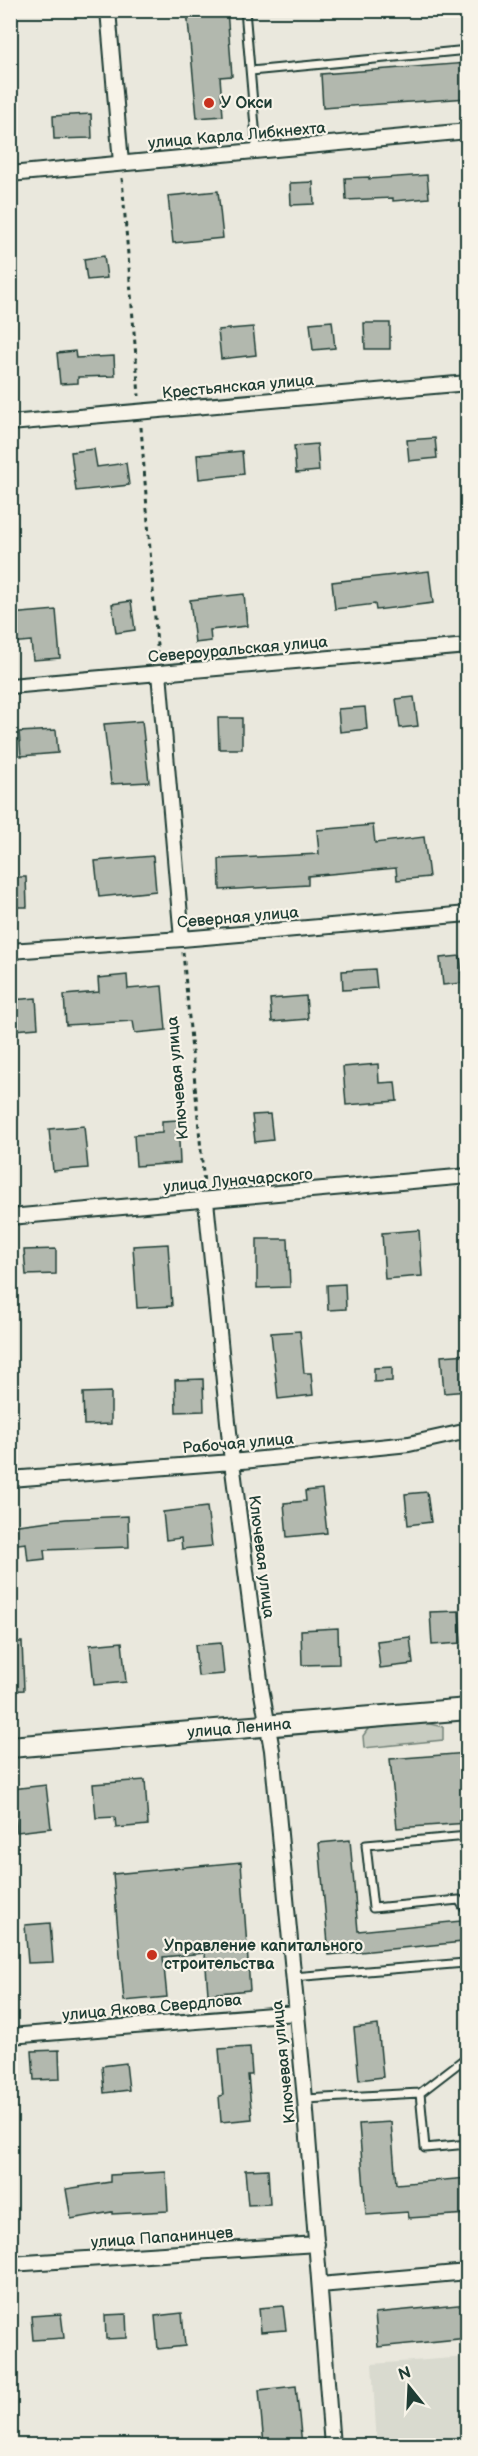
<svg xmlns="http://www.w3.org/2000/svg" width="478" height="2456" font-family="'Balsamiq Sans',sans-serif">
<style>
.built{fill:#d9dacf}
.green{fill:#c8ccc1;stroke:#74847a;stroke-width:1.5}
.building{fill:#b2b8ae;stroke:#1f3d34;stroke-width:1.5}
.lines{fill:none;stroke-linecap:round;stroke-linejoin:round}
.service-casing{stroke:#1f3d34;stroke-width:11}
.minor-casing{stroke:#1f3d34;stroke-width:18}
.secondary-casing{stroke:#1f3d34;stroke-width:24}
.path{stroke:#1f3d34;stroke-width:3;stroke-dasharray:4.5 4.5;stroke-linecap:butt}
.service{stroke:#f7f3e8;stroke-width:7}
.minor{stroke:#f7f3e8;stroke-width:14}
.secondary{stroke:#f7f3e8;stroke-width:20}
.poi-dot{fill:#c8321e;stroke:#f7f3e8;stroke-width:2}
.labels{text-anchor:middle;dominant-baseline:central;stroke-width:4.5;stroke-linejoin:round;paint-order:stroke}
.poi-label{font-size:16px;font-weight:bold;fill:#1f3d34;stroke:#f7f3e8;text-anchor:start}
.street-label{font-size:16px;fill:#1f3d34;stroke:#f7f3e8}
</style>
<rect width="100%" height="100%" fill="#eae8dd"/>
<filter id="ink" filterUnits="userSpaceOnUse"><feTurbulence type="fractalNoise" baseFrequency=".0167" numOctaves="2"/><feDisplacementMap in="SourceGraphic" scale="12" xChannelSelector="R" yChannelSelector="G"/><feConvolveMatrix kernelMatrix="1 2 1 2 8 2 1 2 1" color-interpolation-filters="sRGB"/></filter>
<g filter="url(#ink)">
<path class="built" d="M 467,2357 L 467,2445 L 377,2445 L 372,2364 Z"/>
<path class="green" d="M 417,1721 L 443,1727 L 443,1740 L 364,1748 L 363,1736 L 370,1726 Z"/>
<path class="building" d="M 187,10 L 227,10 L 232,76 L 220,77 L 223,116 L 197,118 Z
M 468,63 L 468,98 L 323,108 L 321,74 Z
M 91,114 L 92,138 L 54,139 L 53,116 Z
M 427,175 L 429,198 L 393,201 L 393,198 L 346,200 L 345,178 L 369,177 L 369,179 Z
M 313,182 L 314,204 L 291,205 L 290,183 Z
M 218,191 L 223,238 L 173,243 L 168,196 Z
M 104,256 L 107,278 L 87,280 L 84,259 Z
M 332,321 L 335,348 L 313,350 L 310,323 Z
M 364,323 L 390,323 L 390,349 L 365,349 Z
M 253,327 L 256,355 L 221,359 L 218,330 Z
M 75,351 L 76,358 L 114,356 L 115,376 L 78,377 L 78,383 L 60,384 L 57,353 Z
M 435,438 L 437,458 L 409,461 L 407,440 Z
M 317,444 L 319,471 L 296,473 L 294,446 Z
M 94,449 L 97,467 L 126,463 L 129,485 L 76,491 L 71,452 Z
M 242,451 L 244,474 L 199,479 L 197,455 Z
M 429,571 L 433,603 L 376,610 L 375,604 L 335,609 L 332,582 Z
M 244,594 L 247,626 L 210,630 L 211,641 L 195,643 L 190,600 Z
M 131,601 L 135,630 L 116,633 L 112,604 Z
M 56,610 L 60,658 L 33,660 L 31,641 L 10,643 L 10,614 Z
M 414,697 L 418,726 L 400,728 L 396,699 Z
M 365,707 L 367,729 L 340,732 L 338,709 Z
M 218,718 L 242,718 L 242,749 L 219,749 Z
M 142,721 L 149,782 L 111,784 L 104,724 Z
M 56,730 L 58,753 L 21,756 L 19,732 Z
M 373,825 L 375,843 L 424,837 L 429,877 L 397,880 L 396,868 L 308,876 L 308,885 L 220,890 L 219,859 L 319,854 L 317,830 Z
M 153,856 L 156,891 L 99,897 L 95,861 Z
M 10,877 L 26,877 L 27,907 L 10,907 Z
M 460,956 L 463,983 L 443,985 L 440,958 Z
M 375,969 L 377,988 L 343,990 L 342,971 Z
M 127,975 L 128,989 L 162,986 L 166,1030 L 135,1033 L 133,1021 L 66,1025 L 64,995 L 99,992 L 98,978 Z
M 306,996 L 308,1019 L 272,1022 L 270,999 Z
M 36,998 L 38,1028 L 14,1030 L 11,1000 Z
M 378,1064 L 379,1083 L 395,1082 L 397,1101 L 346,1105 L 343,1067 Z
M 270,1114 L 273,1140 L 255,1142 L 252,1115 Z
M 178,1120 L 180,1163 L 136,1166 L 134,1135 L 162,1133 L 162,1121 Z
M 84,1126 L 88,1168 L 53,1171 L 49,1129 Z
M 419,1230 L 422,1276 L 385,1279 L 382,1233 Z
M 257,1239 L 288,1239 L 290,1287 L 257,1288 Z
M 168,1244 L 172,1306 L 137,1308 L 133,1246 Z
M 56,1249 L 56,1274 L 26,1275 L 24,1250 Z
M 345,1284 L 346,1309 L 328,1310 L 327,1285 Z
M 300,1331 L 304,1373 L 311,1373 L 313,1395 L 278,1399 L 271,1333 Z
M 468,1354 L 468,1391 L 444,1393 L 441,1356 Z
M 392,1367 L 392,1381 L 374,1382 L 374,1368 Z
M 203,1379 L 204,1411 L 176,1412 L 175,1380 Z
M 111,1392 L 111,1424 L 84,1425 L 83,1393 Z
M 322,1489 L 327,1533 L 287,1537 L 284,1503 L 306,1501 L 305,1491 Z
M 427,1492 L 431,1522 L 408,1525 L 405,1494 Z
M 207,1507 L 212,1546 L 182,1549 L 181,1538 L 166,1540 L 163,1512 Z
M 128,1516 L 129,1547 L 44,1550 L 45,1559 L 28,1561 L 26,1543 L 10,1545 L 10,1526 L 66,1519 Z
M 459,1611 L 461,1643 L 432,1645 L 430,1612 Z
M 338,1628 L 339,1664 L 302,1665 L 301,1630 Z
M 410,1637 L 413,1664 L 380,1668 L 377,1641 Z
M 10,1642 L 22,1642 L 24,1690 L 10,1691 Z
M 122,1642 L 126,1682 L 94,1685 L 90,1645 Z
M 221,1643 L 224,1674 L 198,1676 L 195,1645 Z
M 468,1753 L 468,1823 L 397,1828 L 390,1759 Z
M 145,1780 L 148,1825 L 116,1828 L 115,1817 L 96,1818 L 93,1784 Z
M 46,1785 L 51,1828 L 17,1832 L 12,1789 Z
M 350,1840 L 358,1931 L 461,1921 L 463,1942 L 329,1955 L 319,1843 Z
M 241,1862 L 250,1990 L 208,1994 L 205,1953 L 163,1957 L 167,1997 L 124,2001 L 113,1874 Z
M 50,1923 L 53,1962 L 28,1963 L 25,1925 Z
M 378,2025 L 383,2077 L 359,2080 L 354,2028 Z
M 250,2047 L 252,2075 L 248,2075 L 252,2119 L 221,2122 L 219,2096 L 223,2095 L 219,2049 Z
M 59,2050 L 60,2079 L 34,2080 L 32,2051 Z
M 126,2063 L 129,2090 L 104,2093 L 102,2066 Z
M 391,2122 L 396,2184 L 468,2178 L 468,2214 L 409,2218 L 408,2212 L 366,2215 L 359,2124 Z
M 268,2169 L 270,2204 L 248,2205 L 245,2170 Z
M 166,2172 L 168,2211 L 112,2214 L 112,2212 L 71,2219 L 66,2189 L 110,2182 L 110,2175 Z
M 468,2304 L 468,2338 L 378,2347 L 375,2313 Z
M 283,2306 L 286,2330 L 261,2332 L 259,2308 Z
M 182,2313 L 185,2346 L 158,2349 L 155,2316 Z
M 61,2314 L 64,2338 L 33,2340 L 31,2316 Z
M 126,2314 L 127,2338 L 106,2339 L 105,2315 Z
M 296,2386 L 302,2445 L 264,2445 L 259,2390 Z"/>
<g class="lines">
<g class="service-casing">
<path id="service" d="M 245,10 L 257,150
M 251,71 L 468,50
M 468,1836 L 366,1845 L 373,1908 L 459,1900 L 468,1913
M 293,1977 L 465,1963 L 468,1996
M 420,2093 L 468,2056
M 305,2099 L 420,2093 L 425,2148 L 468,2144"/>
</g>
<g class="minor-casing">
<path id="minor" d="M 108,10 L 121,163
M 10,174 L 468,131
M 10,423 L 468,383
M 159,673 L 182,939
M 10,686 L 468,646
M 10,951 L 182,939 L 468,914
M 206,1201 L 232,1462 L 261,1688 L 272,1750 L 305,2099 L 332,2446
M 10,1217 L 468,1176
M 10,1479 L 232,1462 L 409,1444 L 468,1431
M 10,2036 L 296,2013
M 10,2264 L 317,2244
M 320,2285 L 468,2272"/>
</g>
<g class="secondary-casing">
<g id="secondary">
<path id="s1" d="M 10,1747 L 468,1709"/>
</g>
</g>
<path class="path" d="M 122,178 L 139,396
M 141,427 L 158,659
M 183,952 L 204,1184"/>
<use href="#service" class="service"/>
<use href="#minor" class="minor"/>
<use href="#secondary" class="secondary"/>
</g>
</g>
<g class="poi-dot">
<circle cx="209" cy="103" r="6"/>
<circle cx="152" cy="1955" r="6"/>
</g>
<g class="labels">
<g class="poi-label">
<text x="221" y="103">У Окси</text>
<text x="164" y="1946">Управление капитального<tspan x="164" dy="18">строительства</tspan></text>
</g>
<g class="street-label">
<text transform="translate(237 136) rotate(-5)">улица Карла Либкнехта</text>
<text transform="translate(238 387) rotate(-5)">Крестьянская улица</text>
<text transform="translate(238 650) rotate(-5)">Североуральская улица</text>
<text transform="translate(238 918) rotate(-5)">Северная улица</text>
<text transform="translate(178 1078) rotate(-95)">Ключевая улица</text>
<text transform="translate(238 1181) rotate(-5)">улица Луначарского</text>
<text transform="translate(238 1444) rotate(-5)">Рабочая улица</text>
<text transform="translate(261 1557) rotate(83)">Ключевая улица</text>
<text stroke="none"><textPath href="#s1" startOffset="230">улица Ленина</textPath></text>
<text transform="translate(152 2008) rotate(-5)">улица Якова Свердлова</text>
<text transform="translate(284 2062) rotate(-96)">Ключевая улица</text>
<text transform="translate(162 2238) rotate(-4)">улица Папанинцев</text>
</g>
</g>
<rect width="478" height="2456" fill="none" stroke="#f7f3e8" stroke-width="36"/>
<rect x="18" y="18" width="442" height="2420" fill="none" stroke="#1f3d34" stroke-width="2" filter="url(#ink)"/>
<g transform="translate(409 2387) rotate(342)" stroke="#f7f3e8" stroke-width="4.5" paint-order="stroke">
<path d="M0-4.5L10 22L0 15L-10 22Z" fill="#1f3d34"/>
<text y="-9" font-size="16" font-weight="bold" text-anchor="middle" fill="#1f3d34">N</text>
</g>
</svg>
